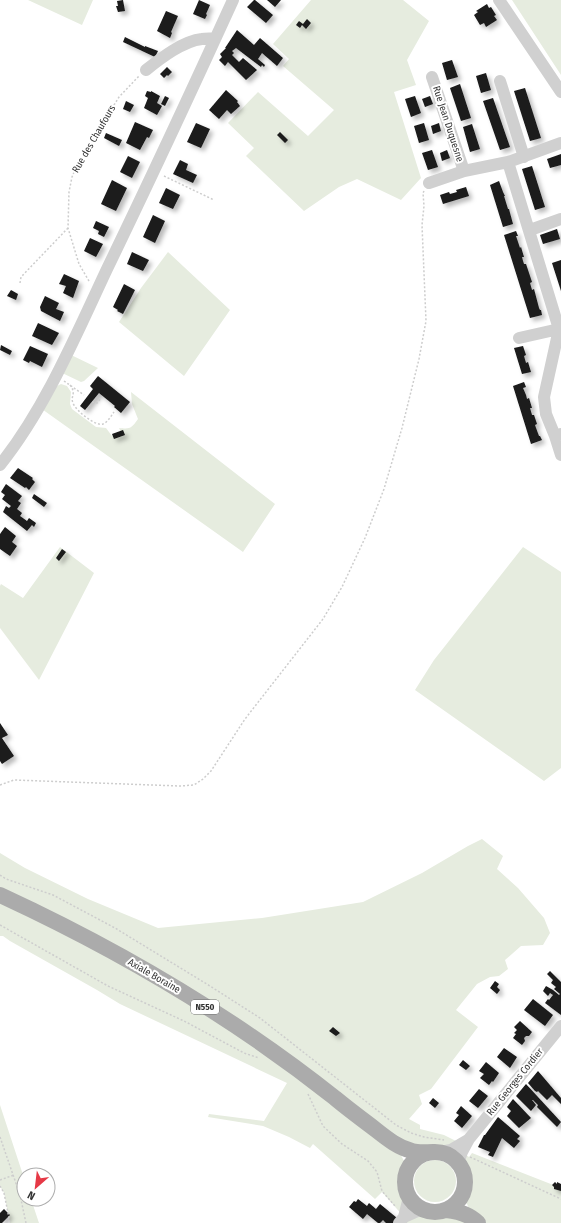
<svg xmlns="http://www.w3.org/2000/svg" width="561" height="1223" font-family="'Fira Sans Condensed',sans-serif">
<style>
.green{fill:#e6ecdf}
.building{fill:#1a1a1a;filter:url(#shadow)}
.lines{fill:none;stroke-linecap:round;stroke-linejoin:round}
.path{stroke:#cdcdcd;stroke-width:1.5;stroke-dasharray:2 2;stroke-linecap:butt}
.minor{stroke:#d0d0d0;stroke-width:12}
.major{stroke:#ababab;stroke-width:16}
.labels{text-anchor:middle;dominant-baseline:central;stroke-width:4;stroke-linejoin:round;paint-order:stroke}
.shield{fill:#fff;stroke:#707070;stroke-width:1}
.shield-label{font-size:9px;font-weight:bold;fill:#333}
.street-label{font-size:10px;fill:#333;stroke:#fff}
</style>
<defs>
<filter id="shadow"><feDropShadow dx="3.5" dy="3.5" stdDeviation="2" flood-color="#0004"/></filter>
</defs>
<rect width="100%" height="100%" fill="#fff"/>
<path class="green" d="M 28,0 L 93,0 L 82,25 Z
M 311,0 L 403,0 L 429,21 L 407,60 L 416,85 L 394,92 L 421,178 L 401,200 L 357,179 L 339,187 L 304,211 L 246,156 L 254,148 L 228,123 L 258,92 L 308,136 L 334,110 L 283,66 L 289,59 L 273,44 Z
M 512,0 L 561,0 L 561,75 Z
M 168,252 L 230,310 L 184,376 L 119,322 L 141,288 Z
M 67,353 L 98,368 L 84,381 L 81,382 L 58,371 Z
M 61,384 L 67,386 L 71,392 L 70,404 L 72,409 L 96,427 L 106,428 L 112,436 L 121,432 L 119,428 C 130,429 131,429 138,419 L 132,404 L 131,392 L 275,504 L 243,552 L 39,407 L 57,386 Z
M 60,547 L 94,573 L 39,680 L 0,628 L 0,586 L 1,584 L 23,598 Z
M 523,547 L 561,572 L 561,768 L 544,781 L 415,690 L 434,660 Z
M 482,839 L 503,856 L 497,869 L 518,888 L 544,918 L 550,933 L 543,945 L 521,946 L 505,960 L 508,969 L 499,976 L 490,977 L 477,984 L 456,1010 L 478,1027 L 431,1089 L 419,1095 L 422,1104 L 409,1119 L 420,1125 L 420,1129 L 444,1135 L 462,1144 L 400,1153 C 402,1158 407,1165 407,1170 C 407,1177 404,1182 405,1189 C 409,1203 421,1212 435,1212 C 439,1212 443,1210 447,1211 C 456,1212 465,1216 474,1219 C 470,1211 466,1203 464,1195 C 463,1191 464,1188 465,1185 C 466,1177 463,1170 458,1163 L 462,1152 L 469,1157 L 472,1153 L 561,1188 L 561,1223 L 399,1223 L 404,1217 L 382,1192 L 375,1199 L 313,1144 L 310,1148 L 289,1137 L 263,1126 L 208,1117 L 209,1114 L 264,1121 L 287,1083 L 120,1004 L 97,990 L 10,941 L 3,936 L 0,936 L 0,853 L 25,868 L 88,899 L 158,928 L 262,918 L 363,902 L 422,873 L 468,846 Z
M 0,1105 L 24,1178 L 24,1199 L 31,1199 L 39,1223 L 10,1223 L 4,1193 L 0,1186 Z
M414 1181a21 21 0 1 1 42 0a21 21 0 1 1-42 0Z"/>
<path class="building" d="M 123,0 L 125,11 L 118,12 L 116,6 L 118,6 L 117,1 Z
M 199,0 L 210,5 L 206,14 L 207,15 L 205,19 L 193,14 Z
M 254,0 L 255,0 L 273,15 L 266,23 L 247,7 Z
M 267,0 L 281,0 L 275,7 Z
M 487,4 L 489,8 L 491,7 L 496,15 L 494,16 L 497,20 L 486,27 L 484,23 L 480,25 L 474,15 L 478,12 L 476,11 Z
M 166,11 L 178,16 L 171,32 L 172,33 L 170,38 L 157,31 Z
M 307,19 L 311,23 L 306,29 L 302,25 L 300,28 L 296,25 L 299,21 L 303,24 Z
M 237,30 L 254,45 L 260,38 L 283,58 L 277,66 L 262,53 L 258,59 L 265,65 L 264,67 L 262,65 L 261,67 L 236,48 L 232,51 L 234,53 L 232,55 L 239,62 L 243,58 L 257,70 L 246,80 L 228,62 L 225,66 L 219,60 L 222,57 L 220,54 L 226,48 L 225,48 Z
M 125,37 L 145,47 L 145,46 L 158,51 L 155,57 L 123,42 Z
M 452,60 L 458,77 L 447,80 L 442,63 Z
M 167,67 L 172,72 L 168,76 L 167,75 L 164,78 L 160,74 Z
M 486,73 L 491,90 L 481,93 L 476,76 Z
M 460,84 L 471,118 L 461,121 L 450,88 Z
M 525,88 L 541,138 L 530,141 L 514,91 Z
M 226,90 L 238,101 L 237,102 L 240,106 L 231,114 L 227,110 L 219,119 L 209,110 Z
M 147,91 L 151,92 L 151,91 L 160,96 L 157,103 L 162,106 L 157,115 L 144,108 L 148,98 L 145,96 Z
M 165,96 L 169,98 L 165,106 L 161,104 Z
M 415,96 L 421,113 L 411,117 L 405,99 Z
M 430,96 L 433,104 L 425,107 L 422,99 Z
M 493,98 L 510,147 L 500,150 L 483,101 Z
M 126,101 L 134,105 L 130,112 L 123,109 Z
M 135,122 L 153,130 L 149,138 L 147,137 L 140,150 L 126,143 Z
M 196,123 L 210,129 L 201,148 L 187,142 Z
M 424,123 L 429,140 L 419,143 L 414,126 Z
M 439,123 L 441,131 L 433,134 L 431,126 Z
M 472,124 L 480,149 L 470,152 L 463,127 Z
M 280,132 L 288,140 L 285,143 L 277,135 Z
M 106,133 L 122,140 L 119,146 L 104,138 Z
M 432,150 L 438,167 L 428,170 L 422,153 Z
M 447,150 L 450,158 L 442,161 L 440,153 Z
M 561,154 L 561,165 L 550,168 L 547,159 Z
M 128,156 L 140,162 L 132,178 L 120,172 Z
M 180,160 L 188,164 L 186,170 L 197,175 L 193,183 L 173,174 Z
M 532,166 L 545,207 L 535,210 L 522,169 Z
M 112,180 L 127,188 L 116,211 L 101,204 Z
M 499,181 L 503,192 L 505,196 L 504,196 L 508,209 L 509,209 L 510,213 L 513,224 L 503,227 L 490,185 Z
M 466,187 L 469,196 L 443,204 L 440,195 L 449,192 L 450,194 L 457,192 L 456,190 Z
M 166,188 L 180,195 L 173,209 L 159,203 Z
M 153,215 L 165,221 L 155,243 L 143,237 Z
M 96,221 L 109,227 L 104,237 L 98,234 L 99,231 L 93,228 Z
M 557,229 L 560,239 L 543,244 L 540,235 Z
M 516,231 L 518,236 L 516,236 L 520,248 L 521,247 L 524,257 L 522,257 L 523,261 L 524,264 L 526,264 L 532,282 L 530,283 L 532,290 L 534,289 L 539,308 L 540,310 L 541,310 L 542,315 L 530,318 L 504,235 Z
M 90,238 L 103,244 L 96,257 L 84,251 Z
M 132,252 L 149,260 L 143,271 L 127,264 Z
M 561,260 L 561,291 L 552,263 Z
M 64,274 L 79,281 L 73,298 L 63,293 L 66,286 L 59,284 Z
M 124,284 L 135,290 L 123,314 L 117,311 L 118,310 L 113,307 Z
M 11,290 L 18,294 L 16,300 L 7,296 Z
M 45,296 L 59,303 L 56,309 L 64,312 L 60,321 L 41,311 L 40,307 Z
M 38,323 L 59,333 L 52,345 L 32,336 Z
M 1,345 L 12,351 L 10,355 L 0,350 Z
M 30,346 L 48,354 L 42,367 L 30,361 L 29,363 L 23,360 Z
M 523,346 L 526,355 L 524,356 L 526,363 L 528,362 L 531,372 L 522,374 L 514,348 Z
M 98,376 L 130,402 L 121,413 L 114,407 L 115,406 L 99,393 L 85,410 L 80,406 L 93,389 L 90,386 Z
M 524,382 L 526,387 L 523,388 L 526,395 L 527,399 L 529,398 L 532,408 L 530,408 L 532,415 L 534,415 L 537,424 L 535,425 L 536,428 L 539,436 L 540,436 L 542,440 L 531,444 L 513,386 Z
M 123,430 L 125,435 L 114,439 L 112,434 Z
M 18,468 L 33,478 L 32,479 L 35,482 L 29,490 L 26,487 L 25,488 L 10,478 Z
M 6,484 L 22,496 L 18,501 L 21,503 L 17,509 L 22,513 L 20,516 L 27,521 L 29,518 L 36,523 L 34,527 L 32,525 L 27,531 L 3,512 L 6,506 L 9,508 L 11,506 L 2,499 L 5,495 L 1,492 Z
M 34,494 L 47,503 L 44,507 L 32,498 Z
M 5,527 L 16,536 L 12,542 L 17,546 L 10,556 L 0,549 L 0,534 Z
M 62,549 L 66,552 L 59,561 L 56,558 Z
M 0,723 L 8,735 L 2,738 L 14,756 L 2,764 L 0,761 Z
M 550,971 L 561,982 L 561,1015 L 545,1003 L 548,999 L 549,1000 L 553,995 L 550,993 L 548,996 L 543,991 L 546,986 L 553,990 L 559,995 L 560,994 L 554,989 L 556,987 L 551,983 L 553,980 L 547,974 Z
M 495,981 L 499,984 L 497,987 L 500,990 L 497,994 L 490,988 Z
M 533,999 L 553,1015 L 545,1026 L 524,1010 Z
M 520,1021 L 532,1032 L 529,1036 L 526,1036 L 524,1038 L 525,1041 L 522,1045 L 513,1038 L 516,1034 L 514,1033 L 517,1030 L 514,1027 Z
M 333,1027 L 340,1033 L 336,1036 L 329,1031 Z
M 504,1048 L 517,1057 L 510,1068 L 497,1057 Z
M 463,1060 L 470,1066 L 466,1070 L 459,1065 Z
M 486,1062 L 499,1073 L 493,1082 L 492,1081 L 489,1085 L 480,1078 L 484,1074 L 479,1071 Z
M 538,1071 L 561,1098 L 561,1104 L 552,1095 L 547,1100 L 538,1091 L 537,1092 L 535,1091 L 528,1083 Z
M 526,1084 L 561,1122 L 557,1127 L 537,1107 L 538,1105 L 533,1100 L 532,1100 L 536,1105 L 531,1111 L 516,1096 Z
M 479,1089 L 488,1096 L 478,1108 L 469,1101 Z
M 433,1098 L 439,1103 L 435,1108 L 429,1103 Z
M 513,1099 L 531,1118 L 519,1128 L 507,1116 L 511,1111 L 507,1107 Z
M 461,1106 L 472,1116 L 462,1128 L 454,1121 L 459,1115 L 456,1113 Z
M 498,1117 L 520,1136 L 517,1139 L 520,1141 L 514,1148 L 502,1138 L 493,1157 L 488,1155 L 490,1152 L 478,1147 L 484,1135 L 485,1135 Z
M 555,1182 L 557,1184 L 557,1182 L 561,1184 L 561,1191 L 554,1189 L 554,1187 L 552,1185 Z
M 358,1199 L 367,1206 L 369,1203 L 376,1209 L 380,1204 L 397,1218 L 393,1223 L 386,1223 L 383,1220 L 380,1223 L 378,1223 L 367,1214 L 363,1219 L 349,1207 L 354,1201 L 356,1202 Z
M 4,1209 L 10,1215 L 2,1223 L 0,1223 L 0,1213 Z"/>
<g class="lines">
<path class="path" d="M 164,176 L 214,200
M 89,281 L 79,264 L 68,228 L 69,192 L 72,177 L 77,165 L 119,97 L 139,76
M 20,283 L 21,277 L 68,228
M 64,381 L 84,395
M 70,385 C 77,394 70,396 73,403 C 75,410 96,427 103,424 C 108,422 111,416 114,412
M 92,402 L 97,403 L 101,398
M 0,785 L 14,780 L 180,786 L 194,785 L 203,779 L 211,771 L 245,719 L 323,619 L 342,587 L 365,538 L 384,489 L 402,428 L 419,359 L 426,321 L 422,225 L 424,206 L 423,193 L 424,191
M 0,875 L 6,879 L 53,895 L 115,928 L 210,986 L 260,1018 L 396,1125 L 411,1133 L 424,1137 L 444,1140
M 0,925 L 108,986 L 184,1021 L 244,1053 L 259,1058
M 308,1094 L 323,1126 L 342,1144 L 368,1161 L 377,1172 L 382,1191 L 395,1206
M 0,1137 L 20,1195 L 26,1223
M 470,1157 L 561,1199
M 0,1180 L 14,1175
M 0,1186 L 4,1193 L 10,1223"/>
<path class="minor" d="M 499,0 L 561,92
M 146,70 C 161,58 183,41 202,39 C 207,38 211,39 215,38
M 432,77 L 464,171
M 500,81 L 524,157
M 561,143 L 508,162 L 559,329 L 544,397 L 546,414 L 555,436 L 561,434
M 429,183 L 464,171 L 508,162
M 530,230 L 561,219
M 519,338 L 559,329
M 555,436 L 561,455
M 0,465 C 45,409 76,335 107,269 C 150,180 192,90 233,0
M 440,1152 L 451,1150 L 468,1140
M 458,1163 L 462,1152 L 469,1139 L 561,1026
M 404,1217 L 422,1209
M 399,1223 L 404,1217 L 409,1197"/>
<path class="major" d="M 0,895 C 119,950 233,1017 335,1098 C 347,1108 359,1117 371,1126 C 384,1136 396,1147 412,1151 C 418,1153 426,1152 433,1152
M405 1182a30 30 0 1 1 60 0a30 30 0 1 1-60 0Z
M 446,1210 C 458,1211 469,1214 478,1223"/>
</g>
<g class="labels">
<rect class="shield" x="191" y="1000" width="28" height="14" rx="3"/>
<g class="shield-label">
<text x="205" y="1007">N550</text>
</g>
<g class="street-label">
<text transform="translate(448 124) rotate(72)">Rue Jean Duquesne</text>
<text transform="translate(94 139) rotate(-60)">Rue des Chaufours</text>
<text transform="translate(154 976) rotate(30)">Axiale Boraine</text>
<text transform="translate(515 1082) rotate(-51)">Rue Georges Cordier</text>
</g>
</g>
<g transform="translate(36 1187) rotate(208)"><circle r="19" fill="#ffffff" stroke="#adadad"/>
<path d="M0-3L7 15L0 10L-7 15Z" fill="#e63946"/>
<text y="-6" font-size="11" font-weight="bold" text-anchor="middle" fill="#333333">N</text>
</g>
</svg>
